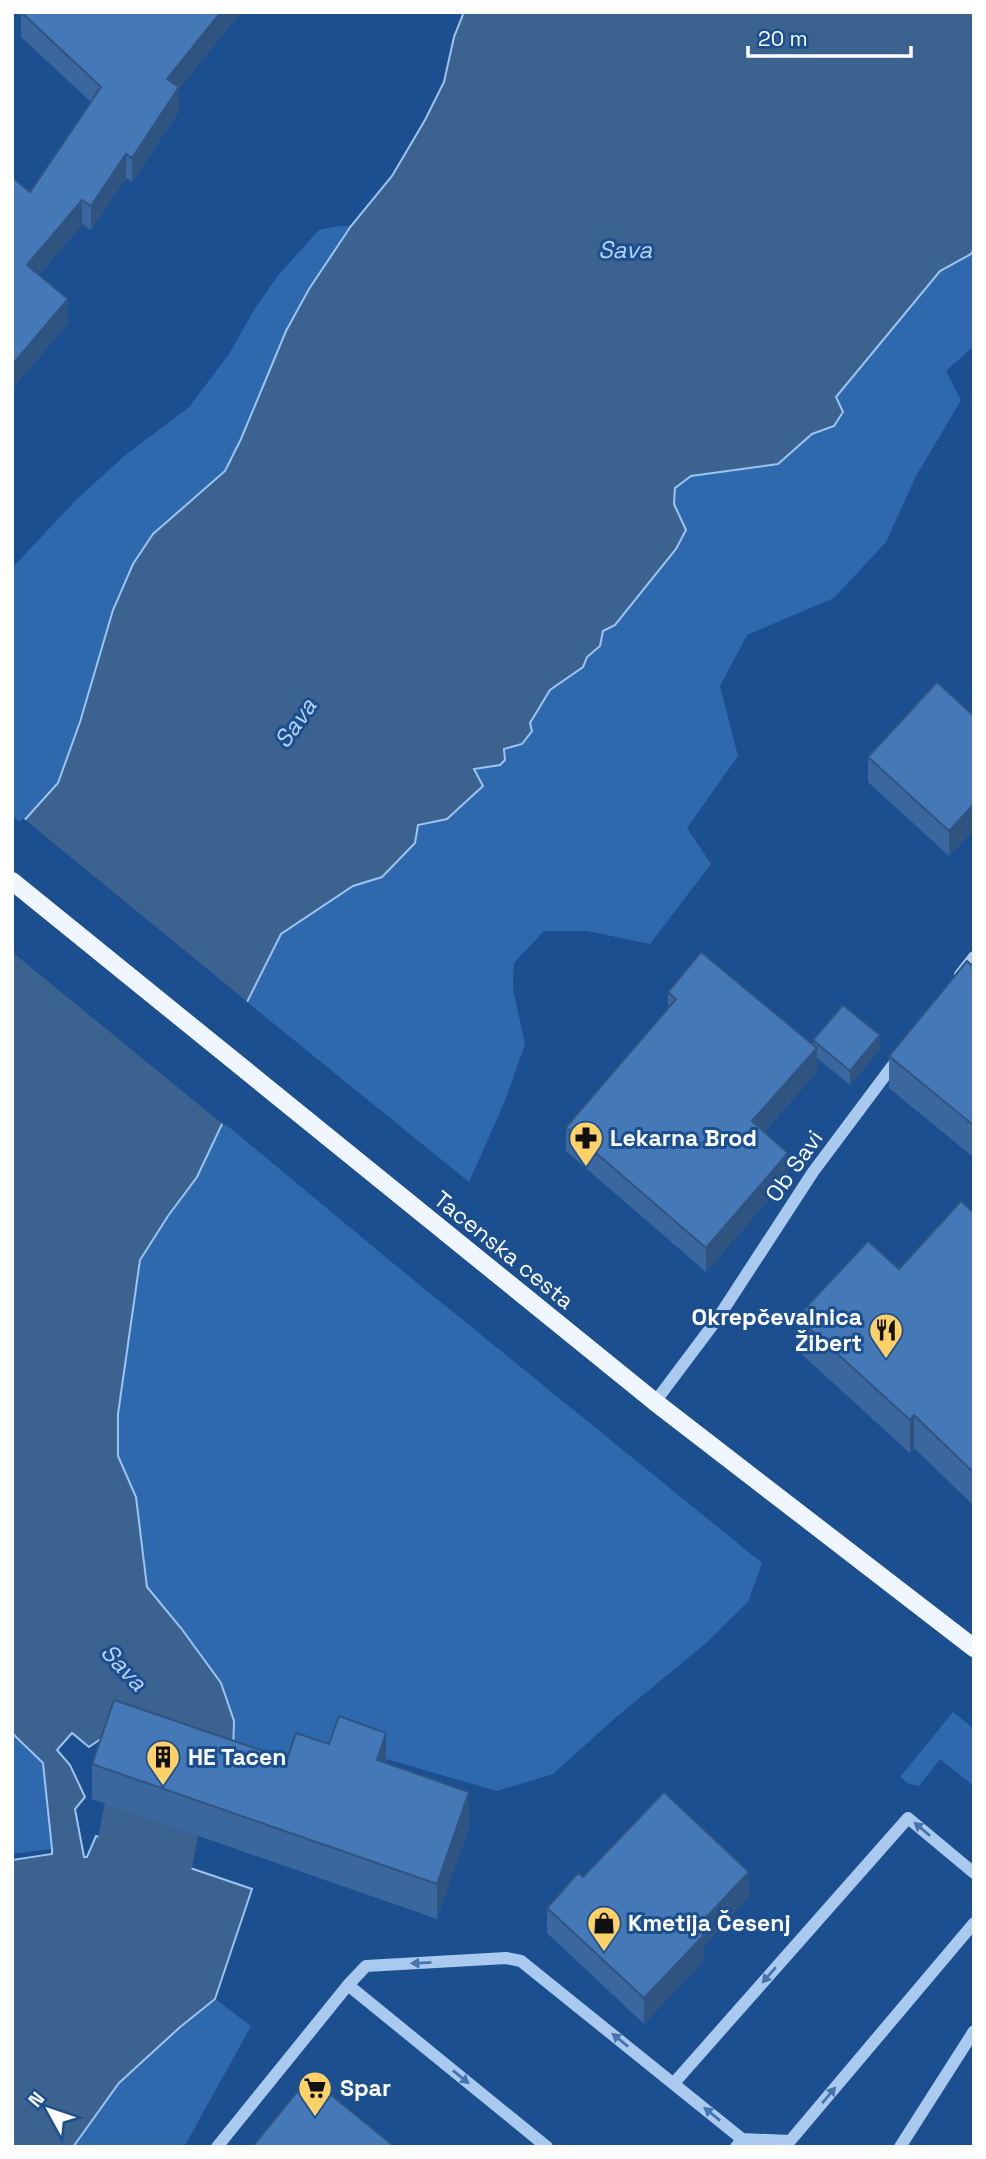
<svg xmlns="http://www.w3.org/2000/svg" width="986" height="2159" font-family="'Space Grotesk',sans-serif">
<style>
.green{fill:#2e69ad}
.water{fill:#3c6290;stroke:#9cc4f0;stroke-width:2}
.pier{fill:#1b4f8f}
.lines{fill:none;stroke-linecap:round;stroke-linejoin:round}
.river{stroke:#3c6290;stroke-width:98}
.minor{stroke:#a9c9ee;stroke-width:12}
.major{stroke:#f0f6ff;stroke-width:18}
.wall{fill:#3a679d}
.shaded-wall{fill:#305480}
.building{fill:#4478b7;stroke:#305480;stroke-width:2}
.oneway{fill:#4674ac}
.labels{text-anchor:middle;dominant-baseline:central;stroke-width:6;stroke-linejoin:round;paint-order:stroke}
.poi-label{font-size:23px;font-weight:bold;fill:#fff;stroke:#1b4f8f;text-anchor:start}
.street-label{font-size:23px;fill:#fff;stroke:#1b4f8f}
.water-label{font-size:24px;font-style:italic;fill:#b5d3f5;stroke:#1b4f8f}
</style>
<rect width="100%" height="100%" fill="#1b4f8f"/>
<path class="green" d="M 338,226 L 351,226 L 286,331 L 241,439 L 225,471 L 153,534 L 133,564 L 113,610 L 80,722 L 58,783 L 22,824 L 12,816 L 12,568 L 76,500 L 123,457 L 189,407 L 229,354 L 254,310 L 279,274 L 319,230 Z
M 974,249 L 974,346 L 946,371 L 961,400 L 915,478 L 886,542 L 834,598 L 747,635 L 720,686 L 738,756 L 687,828 L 711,864 L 650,944 L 587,931 L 544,931 L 514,963 L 513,989 L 525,1044 L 505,1101 L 469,1182 L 247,1002 L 281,934 L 353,886 L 382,877 L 418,825 L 447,819 L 473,769 L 504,749 L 530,723 L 550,690 L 582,667 L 587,657 L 600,646 L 603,631 L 686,530 L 674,504 L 675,488 L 691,476 L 778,464 L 812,434 L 834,426 L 843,412 L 836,398 L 940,271 L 971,254 Z
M 223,1122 L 400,1269 L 762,1563 L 748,1602 L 706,1643 L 614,1719 L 553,1774 L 497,1791 L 334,1744 L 325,1771 L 233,1753 L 221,1683 L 181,1628 L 147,1587 L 136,1497 L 118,1456 L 118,1414 L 140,1260 L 168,1216 L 197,1177 Z
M 953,1712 L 974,1729 L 974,1786 L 940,1759 L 919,1786 L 909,1784 L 900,1777 Z
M 12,1733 L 43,1763 L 52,1849 L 12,1854 Z
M 215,1999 L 251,2026 L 184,2147 L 73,2147 L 119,2083 L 179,2028 Z"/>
<path class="water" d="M 464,12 L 974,12 L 974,249 L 971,254 L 940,271 L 836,397 L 843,412 L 834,426 L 812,434 L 778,464 L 691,476 L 675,488 L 674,504 L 686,530 L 676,549 L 615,625 L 603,631 L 600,646 L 587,657 L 583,667 L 550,690 L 530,723 L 532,731 L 522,744 L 504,749 L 505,760 L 500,765 L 474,769 L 483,786 L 447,819 L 418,825 L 415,843 L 382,877 L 353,886 L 281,934 L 247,1002 L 223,1122 L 197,1177 L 168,1216 L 140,1260 L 118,1414 L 118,1456 L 136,1497 L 147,1587 L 181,1628 L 221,1683 L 234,1721 L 233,1753 L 117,1705 L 110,1700 L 106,1705 L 118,1727 L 89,1747 L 72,1733 L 57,1750 L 70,1765 L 85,1797 L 75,1809 L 84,1857 L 87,1857 L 96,1836 L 252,1889 L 215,1999 L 179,2028 L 119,2083 L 73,2147 L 12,2147 L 12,1860 L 52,1854 L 52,1849 L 43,1763 L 12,1733 L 12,834 L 58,783 L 80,722 L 113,610 L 133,564 L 153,534 L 225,471 L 241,439 L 286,331 L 309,289 L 351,226 L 392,176 L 425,120 L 444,82 L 454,37 Z"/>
<path class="pier" d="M 23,818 L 250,1004 L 225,1126 L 12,952 L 12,829 Z"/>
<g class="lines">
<path class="river" d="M 12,2017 L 128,1908 L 145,1853 L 169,1732 L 149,1692"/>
<path class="minor" d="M 960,975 L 974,957
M 655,1402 L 718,1318 L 813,1172 L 899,1057
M 674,2083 L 908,1818 L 974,1873
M 742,2139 L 790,2141
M 217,2147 L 348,1985
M 547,2147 L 348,1985 L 366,1966 L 506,1958 L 521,1961 L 742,2139 L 736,2147
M 785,2147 L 974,1923
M 900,2147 L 974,2031"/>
<path class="major" d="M 12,881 L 655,1402 L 974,1648"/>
</g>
<path class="wall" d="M 21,12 L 241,12 L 179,89 L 179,111 L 132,182 L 126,178 L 91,230 L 82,224 L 39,275 L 68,323 L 12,389 L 12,177 L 30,192 L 91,102 L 21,37 Z
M 974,716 L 974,829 L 949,856 L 868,782 L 868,757 Z
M 974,967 L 973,1157 L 889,1088 L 889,1056 Z
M 668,992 L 813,1044 L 813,1040 L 880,1049 L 850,1085 L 817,1058 L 817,1072 L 764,1132 L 788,1177 L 706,1272 L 566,1151 L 566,1127 L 668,1009 Z
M 974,1213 L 974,1506 L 914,1448 L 910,1453 L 797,1350 L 797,1317 L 899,1269 Z
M 287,1759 L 386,1763 L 469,1827 L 437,1919 L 92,1799 L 92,1764 Z
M 583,1877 L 749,1897 L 704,1946 L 704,1960 L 644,2024 L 547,1933 L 547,1908 Z"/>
<path class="shaded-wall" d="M 221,12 L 241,12 L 179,89 L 179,111 L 132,182 L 132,158 L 167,79 Z
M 126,154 L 126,178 L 91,230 L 91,206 Z
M 82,200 L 82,224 L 27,289 L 27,265 Z
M 68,299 L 68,323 L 12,389 L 12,365 Z
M 974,804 L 974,829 L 949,856 L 949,831 Z
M 880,1035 L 880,1049 L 850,1085 L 850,1071 Z
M 817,1048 L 817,1072 L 752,1145 L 752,1121 Z
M 788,1153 L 788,1177 L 706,1272 L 706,1248 Z
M 914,1415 L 914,1448 L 910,1453 L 910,1420 Z
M 386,1733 L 386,1767 L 377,1760 Z
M 469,1792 L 469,1827 L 437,1919 L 437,1884 Z
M 749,1872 L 749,1897 L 704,1946 L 704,1960 L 644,2024 L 644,1998 L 696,1928 Z"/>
<path class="building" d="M 21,12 L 221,12 L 167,79 L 179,87 L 132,158 L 126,154 L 91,206 L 82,200 L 27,265 L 68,299 L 12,365 L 12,177 L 30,192 L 101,87 Z
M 937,682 L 974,716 L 974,804 L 949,831 L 868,757 Z
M 701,952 L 817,1048 L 752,1121 L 788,1153 L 706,1248 L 566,1127 L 676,999 L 668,992 Z
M 967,961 L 974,967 L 973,1125 L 889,1056 Z
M 843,1005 L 880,1035 L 850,1071 L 813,1040 Z
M 961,1201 L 974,1213 L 974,1473 L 914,1415 L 910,1420 L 797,1317 L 868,1241 L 899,1269 Z
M 114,1700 L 287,1759 L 296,1733 L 329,1744 L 339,1716 L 386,1733 L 377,1760 L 469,1792 L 437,1884 L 92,1764 Z
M 664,1792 L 749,1872 L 696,1928 L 704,1935 L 644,1998 L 547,1908 L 578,1873 L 583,1877 Z
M 309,2077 L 395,2147 L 252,2147 Z"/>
<defs><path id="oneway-solid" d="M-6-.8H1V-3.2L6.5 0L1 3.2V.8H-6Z" transform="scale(1.75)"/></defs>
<g class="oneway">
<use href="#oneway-solid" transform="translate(922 1829) rotate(-140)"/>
<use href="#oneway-solid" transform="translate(421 1963) rotate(177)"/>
<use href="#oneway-solid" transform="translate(769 1975) rotate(131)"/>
<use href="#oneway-solid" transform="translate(620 2040) rotate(-141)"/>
<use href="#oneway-solid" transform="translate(461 2077) rotate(39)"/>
<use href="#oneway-solid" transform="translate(829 2095) rotate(-50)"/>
<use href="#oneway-solid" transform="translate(712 2114) rotate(-141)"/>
</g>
<defs>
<g id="pharmacy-pin" transform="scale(1.75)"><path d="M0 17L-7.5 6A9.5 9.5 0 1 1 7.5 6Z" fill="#ffd166" stroke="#1b4f8f"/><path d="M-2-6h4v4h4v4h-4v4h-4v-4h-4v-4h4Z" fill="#111"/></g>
<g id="restaurant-pin" transform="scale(1.75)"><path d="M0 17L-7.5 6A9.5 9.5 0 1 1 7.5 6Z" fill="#ffd166" stroke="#1b4f8f"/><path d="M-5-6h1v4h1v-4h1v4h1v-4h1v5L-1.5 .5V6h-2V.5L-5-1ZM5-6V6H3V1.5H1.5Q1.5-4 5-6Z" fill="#111"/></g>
<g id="building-pin" transform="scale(1.75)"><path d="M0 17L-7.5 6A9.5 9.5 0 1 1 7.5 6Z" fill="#ffd166" stroke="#1b4f8f"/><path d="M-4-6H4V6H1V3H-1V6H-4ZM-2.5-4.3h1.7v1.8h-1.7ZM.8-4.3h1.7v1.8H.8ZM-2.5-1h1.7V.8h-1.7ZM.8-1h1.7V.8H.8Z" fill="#111"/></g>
<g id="shop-pin" transform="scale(1.75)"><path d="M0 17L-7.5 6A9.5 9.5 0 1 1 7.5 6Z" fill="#ffd166" stroke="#1b4f8f"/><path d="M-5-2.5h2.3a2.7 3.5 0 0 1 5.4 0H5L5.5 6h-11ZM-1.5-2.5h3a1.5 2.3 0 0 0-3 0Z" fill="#111"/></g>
<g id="supermarket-pin" transform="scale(1.75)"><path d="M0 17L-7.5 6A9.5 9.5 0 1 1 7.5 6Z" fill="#ffd166" stroke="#1b4f8f"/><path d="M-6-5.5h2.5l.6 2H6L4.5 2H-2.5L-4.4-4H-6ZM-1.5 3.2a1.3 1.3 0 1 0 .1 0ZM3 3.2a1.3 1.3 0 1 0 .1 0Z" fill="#111"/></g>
</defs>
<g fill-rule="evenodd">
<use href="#pharmacy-pin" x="586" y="1138"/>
<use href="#restaurant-pin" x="886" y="1330"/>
<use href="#building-pin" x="163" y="1757"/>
<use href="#shop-pin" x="604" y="1923"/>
<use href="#supermarket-pin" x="315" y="2088"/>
</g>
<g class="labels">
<g class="poi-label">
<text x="610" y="1138">Lekarna Brod</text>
<text x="862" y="1317" text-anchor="end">Okrepčevalnica<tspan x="862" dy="26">Žibert</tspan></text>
<text x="188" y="1757">HE Tacen</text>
<text x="628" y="1923">Kmetija Česenj</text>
<text x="340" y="2088">Spar</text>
</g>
<g class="street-label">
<text transform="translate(794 1166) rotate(-55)">Ob Savi</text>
<text transform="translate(504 1250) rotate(39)">Tacenska cesta</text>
</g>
<g class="water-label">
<text x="625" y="249">Sava</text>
<text transform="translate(295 723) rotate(-55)">Sava</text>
<text transform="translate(124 1667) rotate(47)">Sava</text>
</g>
</g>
<rect width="986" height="2159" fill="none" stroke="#ffffff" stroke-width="28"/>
<g transform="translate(49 2110) rotate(310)" stroke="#1b4f8f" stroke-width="5" paint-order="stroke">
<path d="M0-5L12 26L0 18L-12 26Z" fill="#ffffff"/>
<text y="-10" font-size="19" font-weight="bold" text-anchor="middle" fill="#ffffff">N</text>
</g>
<path d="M748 46v10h163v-10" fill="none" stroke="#ffffff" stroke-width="3.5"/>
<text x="758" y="46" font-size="21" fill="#ffffff" stroke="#1b4f8f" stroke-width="5" paint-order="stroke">20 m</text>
</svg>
